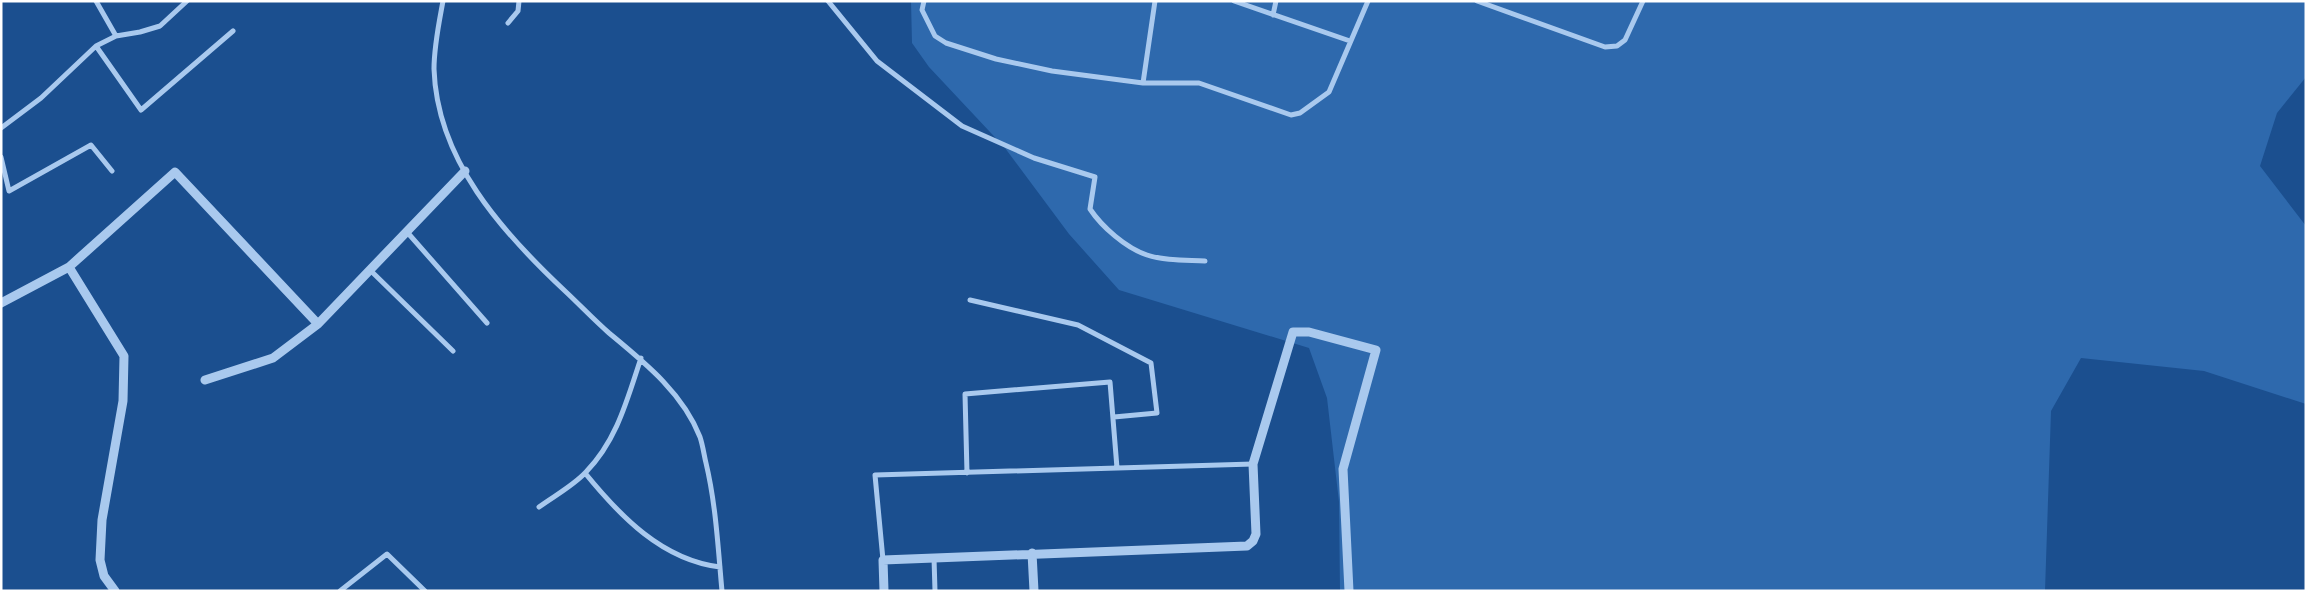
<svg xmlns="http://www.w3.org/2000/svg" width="2307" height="592" font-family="Helvetica,sans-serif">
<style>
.green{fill:#2e69ad}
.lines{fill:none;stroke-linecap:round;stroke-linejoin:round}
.minor{stroke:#a9c9ee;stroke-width:5}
.tertiary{stroke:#a9c9ee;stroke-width:9}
</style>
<rect width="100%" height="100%" fill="#1b4f8f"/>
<path class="green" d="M 911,1 L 2306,1 L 2306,77 L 2277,113 L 2260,166 L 2306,226 L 2306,404 L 2204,371 L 2081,358 L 2051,411 L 2045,591 L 1340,591 L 1339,502 L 1327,398 L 1309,348 L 1119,290 L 1069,234 L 1005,148 L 929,67 L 912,43 Z"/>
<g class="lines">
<path class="minor" d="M 96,1 L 116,36
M 443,1 C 439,23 434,46 434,69 C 437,160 502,232 565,291 C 580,305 594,320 609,333 C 644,362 683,393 700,437 C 703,446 704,455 706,463 C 716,505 718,548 722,591
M 828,1 L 877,61 L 962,126 L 1034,158 L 1095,177 L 1090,209 C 1102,227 1126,248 1147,255 C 1165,261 1186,260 1205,261
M 924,1 L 922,10 L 935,36 L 946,43 L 996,59 L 1052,71 L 1143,83 L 1199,83 L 1291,115 L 1300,113 L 1329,92 L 1368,1
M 1234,1 L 1350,41
M 1477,1 L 1605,47 L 1617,46 L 1625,40 L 1643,1
M 1273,15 L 1276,1
M 508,23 L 518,11 L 519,1
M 96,46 L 141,110 L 233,31
M 1143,83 L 1155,1
M 1,128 L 41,98 L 96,46 L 116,36 L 140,32 L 160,26 L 187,1
M 1,157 L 9,191 L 91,145 L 112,171
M 407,232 L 487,323
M 370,270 L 453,351
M 970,300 L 1078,325 L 1151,363 L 1157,413 L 1114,417
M 585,473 C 620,516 662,560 720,567
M 967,473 L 965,394 L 1110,382 L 1117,468
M 539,507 C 554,496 573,486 586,472 C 617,440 627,400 641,358
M 934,558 L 935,591
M 883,560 L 875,475 L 1253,464
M 340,591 L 387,554 L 425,591"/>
<path class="tertiary" d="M 69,267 L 124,356 L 123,401 L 102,520 L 100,560 L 104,576 L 115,591
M 1,303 L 69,267 L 175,172 L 318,324
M 205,380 L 273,358 L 318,324 L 465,171
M 1032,553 L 1034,591
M 884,591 L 883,560 L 1247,546 L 1253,541 L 1256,534 L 1253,464 L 1293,332 L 1309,332 L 1376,350 L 1343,469 L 1349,591"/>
</g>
<rect width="2307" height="592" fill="none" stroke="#ffffff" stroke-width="5"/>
</svg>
